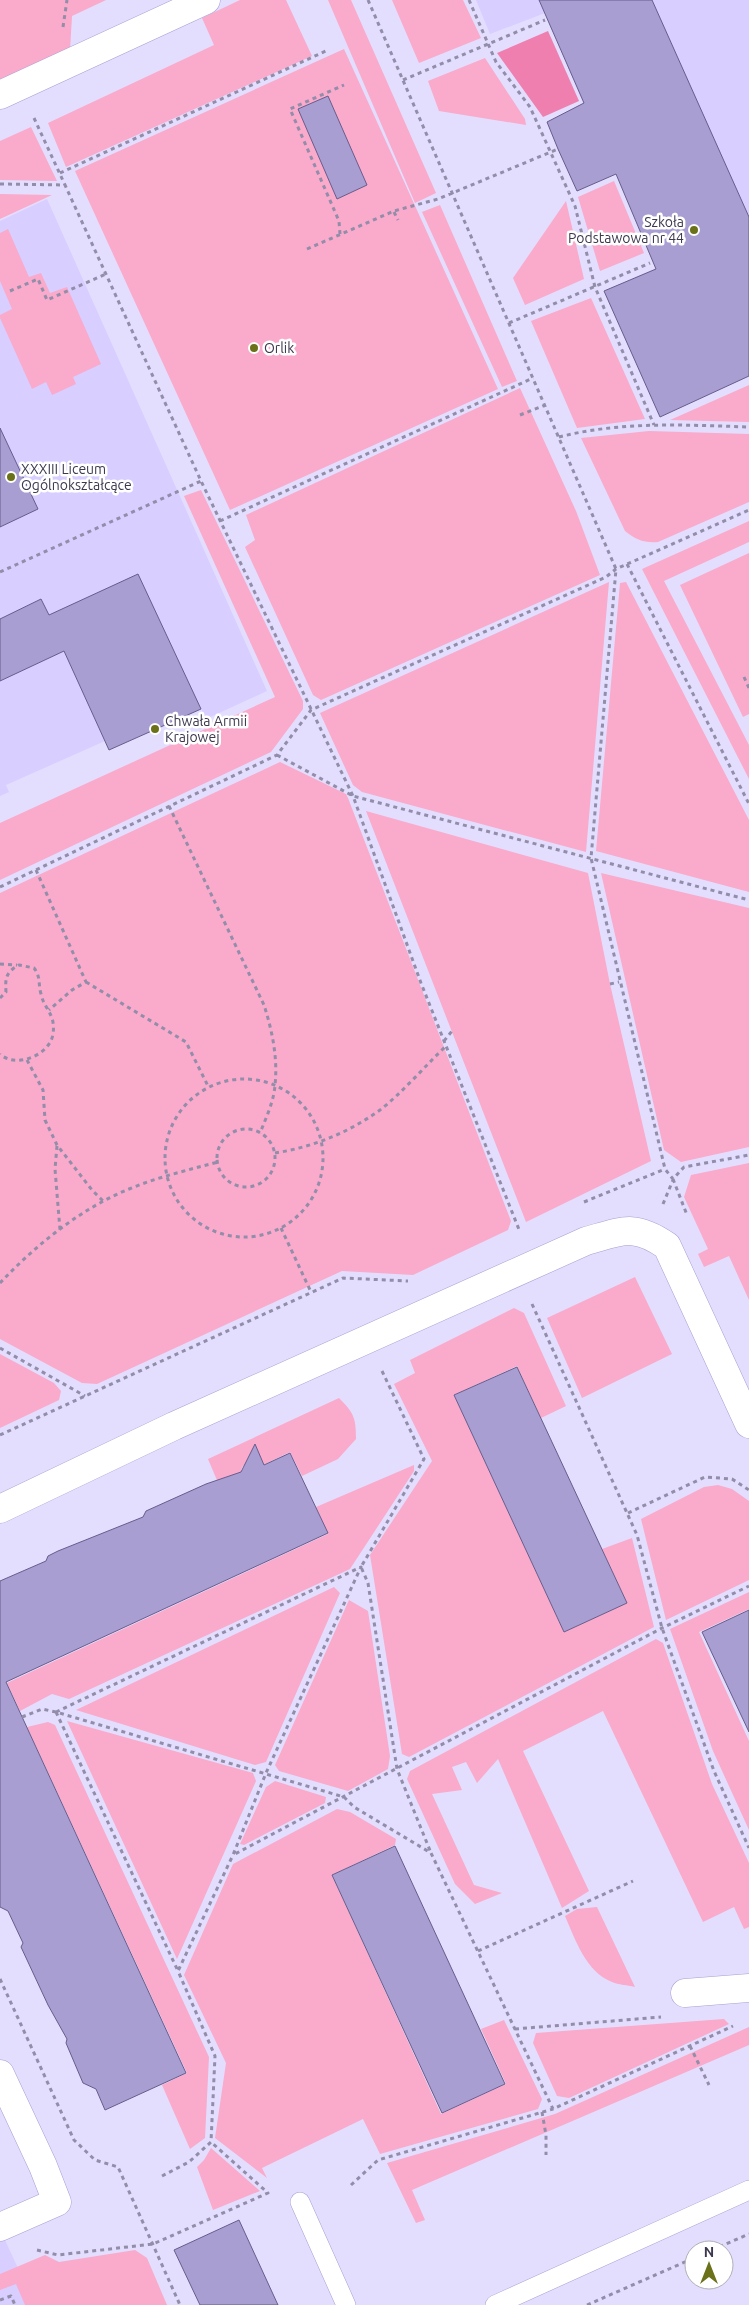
<svg xmlns="http://www.w3.org/2000/svg" width="749" height="2305" font-family="Ubuntu,sans-serif">
<style>
.built{fill:#d8ceff}
.green{fill:#faaacb}
.forest{fill:#ee7faf}
.building{fill:#a89ed1;stroke:#675d8c}
.lines{fill:none;stroke-linecap:round;stroke-linejoin:round}
.lane-casing{stroke:#a99ed1;stroke-width:20}
.street-casing{stroke:#a99ed1;stroke-width:29}
.path{stroke:#928da9;stroke-width:3;stroke-dasharray:4 4;stroke-linecap:butt}
.lane{stroke:#fff;stroke-width:19}
.street{stroke:#fff;stroke-width:28}
.poi-dot{fill:#6a7118;stroke:#fff;stroke-width:2}
.labels{text-anchor:middle;dominant-baseline:central;stroke-width:5;stroke-linejoin:round;paint-order:stroke}
.poi-label{font-size:14px;fill:#3d384e;stroke:#fff;text-anchor:start}
</style>
<rect width="100%" height="100%" fill="#e3defe"/>
<path class="built" d="M 476,0 L 749,0 L 749,376 L 660,417 L 604,291 L 656,268 L 616,174 L 577,191 L 558,149 L 547,122 L 583,103 L 545,13 L 490,34 Z
M 47,199 L 267,691 L 206,719 L 201,709 L 155,729 L 105,741 L 6,785 L 9,792 L 0,796 L 0,221 Z
M 4,2238 L 35,2305 L 0,2305 L 0,2240 Z"/>
<path class="green" d="M 0,0 L 106,0 L 72,16 L 70,50 L 0,82 Z
M 240,0 L 286,0 L 312,56 L 66,167 L 48,123 L 214,45 L 202,18 Z
M 328,0 L 351,0 L 436,193 L 415,203 Z
M 392,0 L 463,0 L 481,38 L 419,63 Z
M 344,49 L 498,389 L 230,510 L 75,171 Z
M 485,58 L 525,119 L 526,125 L 439,111 L 428,81 Z
M 31,127 L 57,181 L 0,180 L 0,141 Z
M 614,181 L 644,253 L 600,271 L 578,197 Z
M 0,194 L 52,195 L 0,219 Z
M 566,201 L 584,279 L 525,305 L 513,278 Z
M 440,205 L 517,381 L 502,387 L 422,212 Z
M 8,229 L 29,277 L 41,273 L 50,293 L 67,287 L 101,364 L 73,377 L 76,384 L 52,395 L 46,382 L 32,389 L 0,318 L 0,315 L 12,309 L 0,281 L 0,233 Z
M 591,298 L 645,419 L 577,428 L 531,321 Z
M 749,385 L 749,422 L 670,420 Z
M 520,388 L 576,511 L 600,575 L 321,700 L 313,695 L 245,547 L 255,540 L 246,515 Z
M 649,431 L 749,434 L 749,502 L 658,542 C 644,543 636,540 625,531 L 581,438 Z
M 201,490 L 303,701 L 303,709 L 271,752 L 0,880 L 0,823 L 275,697 L 184,496 Z
M 749,521 L 749,542 L 664,581 L 749,745 L 749,779 L 642,569 Z
M 749,553 L 749,714 L 743,717 L 680,585 Z
M 609,582 L 586,852 L 362,792 L 353,785 L 320,713 Z
M 626,582 L 749,820 L 749,892 L 596,851 L 620,583 Z
M 280,762 L 346,794 L 348,798 L 511,1221 L 508,1230 L 413,1275 L 342,1271 L 97,1384 L 82,1383 L 0,1339 L 0,893 Z
M 366,811 L 588,873 L 610,984 L 651,1161 L 526,1222 Z
M 601,873 L 749,908 L 749,1147 L 681,1162 L 664,1150 Z
M 749,1163 L 749,1300 L 729,1256 L 704,1267 L 698,1254 L 708,1249 L 684,1197 L 691,1175 Z
M 635,1277 L 672,1354 L 582,1398 L 547,1318 Z
M 514,1308 L 524,1313 L 566,1406 L 541,1418 L 517,1366 L 454,1395 L 564,1632 L 627,1603 L 602,1549 L 632,1538 L 654,1627 L 409,1757 L 402,1754 L 370,1555 L 432,1461 L 394,1384 L 415,1373 L 410,1360 Z
M 0,1354 L 54,1383 L 61,1391 L 59,1400 L 0,1428 Z
M 339,1398 C 354,1413 356,1418 356,1439 L 338,1459 L 302,1476 L 290,1452 L 263,1465 L 256,1460 L 243,1466 L 241,1470 L 243,1474 L 219,1485 L 208,1459 Z
M 414,1465 L 414,1471 L 350,1569 L 69,1699 L 52,1694 L 20,1711 L 7,1683 L 328,1534 L 316,1507 Z
M 718,1485 L 732,1489 L 749,1501 L 749,1580 L 666,1620 L 641,1519 L 704,1487 Z
M 334,1587 L 340,1593 L 266,1762 L 255,1765 L 76,1710 Z
M 749,1592 L 749,1609 L 699,1632 L 749,1741 L 749,1830 L 713,1751 L 670,1629 Z
M 349,1600 L 368,1611 L 390,1756 L 388,1769 L 348,1791 L 279,1771 L 275,1765 Z
M 656,1639 L 663,1643 L 712,1784 L 749,1863 L 749,1927 L 744,1929 L 734,1907 L 703,1922 L 603,1711 L 523,1751 L 589,1891 L 562,1908 L 498,1759 L 477,1783 L 466,1762 L 452,1767 L 462,1790 L 432,1794 L 474,1885 L 502,1893 L 475,1904 L 455,1884 L 407,1779 L 410,1771 Z
M 67,1721 L 253,1773 L 256,1781 L 177,1959 Z
M 48,1722 L 55,1725 L 209,2057 L 205,2138 L 190,2149 L 162,2085 L 187,2073 L 27,1727 Z
M 275,1781 L 326,1797 L 325,1803 L 244,1845 L 240,1844 L 266,1787 Z
M 337,1809 L 350,1812 L 396,1839 L 395,1845 L 332,1875 L 441,2114 L 506,2084 L 481,2029 L 504,2020 L 542,2099 L 538,2109 L 380,2154 L 363,2119 L 262,2168 L 267,2178 L 215,2138 L 226,2063 L 184,1975 L 233,1864 Z
M 597,1907 L 635,1987 C 627,1985 619,1985 612,1982 C 586,1972 575,1939 565,1916 L 577,1909 Z
M 724,2019 L 729,2024 L 569,2098 L 557,2096 L 533,2043 L 536,2033 Z
M 749,2027 L 749,2045 L 412,2190 L 425,2220 L 416,2223 L 387,2163 L 555,2114 Z
M 211,2148 L 260,2191 L 213,2210 L 197,2167 L 204,2160 Z
M 135,2250 L 147,2258 L 167,2305 L 25,2305 L 16,2284 L 0,2290 L 0,2274 L 45,2255 L 59,2262 Z"/>
<path class="forest" d="M 548,31 L 579,101 L 543,117 L 497,53 Z"/>
<path class="building" d="M 539,0 L 652,0 L 749,217 L 749,376 L 660,417 L 604,291 L 656,269 L 616,174 L 577,191 L 558,149 L 547,122 L 584,103 Z
M 328,96 L 367,185 L 337,199 L 298,109 Z
M 0,428 L 38,509 L 0,527 Z
M 138,574 L 201,709 L 109,750 L 64,651 L 0,681 L 0,619 L 41,599 L 49,615 Z
M 517,1367 L 627,1603 L 564,1632 L 454,1395 Z
M 255,1444 L 264,1465 L 290,1453 L 328,1533 L 6,1682 L 186,2073 L 105,2110 L 96,2089 L 83,2083 L 66,2043 L 67,2039 L 48,2005 L 21,1947 L 23,1943 L 8,1911 L 0,1907 L 0,1581 L 46,1561 L 48,1556 L 58,1551 L 143,1517 L 146,1511 L 206,1484 L 241,1472 Z
M 749,1610 L 749,1732 L 702,1632 Z
M 395,1846 L 505,2084 L 442,2113 L 332,1875 Z
M 239,2220 L 278,2305 L 200,2305 L 174,2250 Z"/>
<g class="lines">
<g class="lane-casing">
<path id="lane" d="M 300,2202 L 346,2305
M 495,2305 L 749,2190"/>
</g>
<g class="street-casing">
<path id="street" d="M 0,95 L 206,0
M 0,1509 L 174,1426 L 586,1241 C 622,1231 634,1223 667,1246 L 749,1424
M 685,1993 L 749,1988
M 0,2074 L 43,2166 L 57,2202 L 0,2227"/>
</g>
<path class="path" d="M 368,0 L 616,569 L 591,858 L 665,1169 L 673,1179 L 684,1167 L 749,1155
M 469,0 L 496,62 L 530,107 L 575,206 L 595,287 L 654,425
M 63,27 L 67,0
M 403,80 L 545,20
M 34,118 L 65,185
M 60,173 L 328,50
M 0,184 L 65,185 L 201,481 L 353,796 L 421,983 L 520,1232
M 394,212 L 398,220
M 340,234 L 339,221 L 290,109 L 344,85
M 307,249 L 394,211 L 438,199 L 558,149
M 10,291 L 38,279 L 47,300 L 106,274
M 509,323 L 650,263
M 520,415 L 545,405
M 559,437 C 621,421 686,425 749,427
M 220,521 L 533,378
M 627,564 L 749,804
M 0,572 L 201,481
M 744,677 L 749,688
M 277,755 L 353,796 L 749,900
M 169,806 L 264,1005 C 272,1030 278,1058 275,1085 C 274,1101 266,1118 260,1133
M 36,870 L 86,982 L 72,990 L 49,1010
M 0,887 L 277,755 L 311,710 L 606,577 L 616,569 L 749,510
M 0,964 L 17,965
M 86,982 L 186,1042 L 209,1088
M 610,984 L 619,982
M 0,998 L 6,992 C 5,978 6,972 19,965 L 34,968 C 41,977 38,984 41,994 C 44,1009 56,1014 53,1034 C 50,1055 16,1069 0,1054
M 444,1041 L 452,1031
M 27,1060 L 43,1090 L 45,1120 L 57,1145 L 92,1190 L 104,1202
M165 1158a79 79 0 1 1 158 0a79 79 0 1 1-158 0Z
M217 1158a29 29 0 1 1 58 0a29 29 0 1 1-58 0Z
M 57,1146 L 55,1169 L 60,1230
M 275,1153 C 313,1147 348,1133 380,1110 C 401,1094 426,1065 446,1046
M 673,1179 L 687,1215
M 584,1202 L 665,1169
M 663,1204 L 673,1180
M 281,1228 L 311,1292
M 0,1283 C 36,1245 80,1209 129,1189 C 158,1177 188,1170 218,1162
M 532,1304 L 637,1535 L 662,1628 L 714,1771 L 749,1848
M 0,1348 L 85,1396
M 382,1371 L 424,1459 L 361,1567 L 368,1583 L 397,1769 L 431,1853
M 0,1435 L 343,1278 L 408,1281
M 628,1513 L 705,1477 L 732,1479 L 749,1490
M 56,1712 L 361,1567 L 266,1773 L 233,1855 L 662,1628 L 749,1586
M 56,1712 L 178,1971
M 22,1717 L 42,1709 L 56,1712 L 344,1797 L 354,1807 L 431,1853 L 553,2109 L 733,2026
M 478,1951 L 633,1881
M 0,1979 L 74,2140 L 95,2160 L 118,2167 L 180,2305
M 515,2029 L 661,2017
M 690,2046 L 709,2085
M 542,2112 L 546,2135 L 546,2155
M 162,2176 L 189,2162 L 211,2142 L 215,2056 L 178,1971 L 233,1855
M 351,2185 L 378,2160 L 553,2109
M 37,2250 L 58,2255 L 153,2244 L 268,2193 L 211,2142
M 712,2250 L 749,2234
M 0,2300 L 11,2296 L 15,2305
M 587,2305 L 694,2258"/>
<use href="#lane" class="lane"/>
<use href="#street" class="street"/>
</g>
<g class="poi-dot">
<circle cx="694" cy="230" r="5"/>
<circle cx="254" cy="348" r="5"/>
<circle cx="11" cy="477" r="5"/>
<circle cx="155" cy="729" r="5"/>
</g>
<g class="labels">
<g class="poi-label">
<text x="684" y="222" text-anchor="end">Szkoła<tspan x="684" dy="16">Podstawowa nr 44</tspan></text>
<text x="264" y="348">Orlik</text>
<text x="21" y="469">XXXIII Liceum<tspan x="21" dy="16">Ogólnokształcące</tspan></text>
<text x="165" y="721">Chwała Armii<tspan x="165" dy="16">Krajowej</tspan></text>
</g>
</g>
<g transform="translate(709 2265)"><circle r="24" fill="#ffffff" stroke="#b1afb8"/>
<path d="M0-4L9 19L0 12L-9 19Z" fill="#6a7118"/>
<text y="-8" font-size="14" font-weight="bold" text-anchor="middle" fill="#3d384e">N</text>
</g>
</svg>
